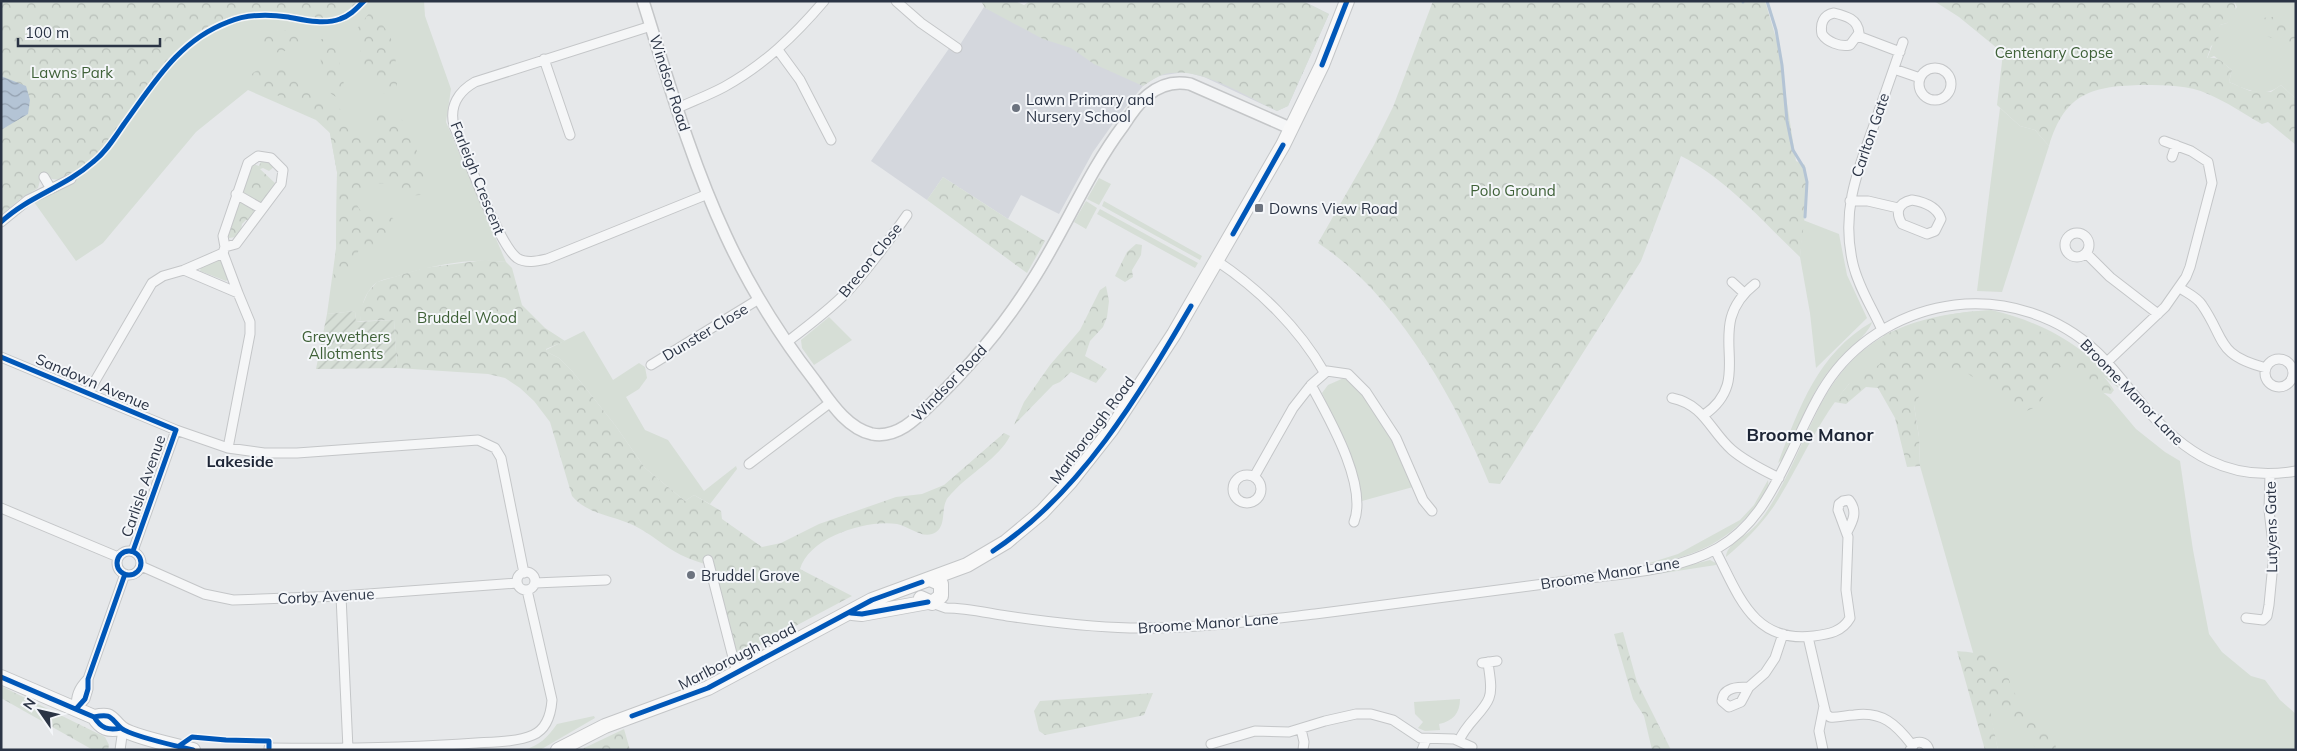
<svg xmlns="http://www.w3.org/2000/svg" width="2297" height="751" font-family="Mulish,sans-serif">
<style>
.built{fill:#d4d7dd}
.grass{fill:#d6ded6}
.forest{fill:url(#forest-crowns)}
.garden{fill:url(#garden-furrows)}
.water{fill:url(#water-waves)}
.lines{fill:none;stroke-linecap:round;stroke-linejoin:round}
.stream{stroke:#b4c4d5;stroke-width:3}
.minor-casing{stroke:#c4c6c8;stroke-width:11}
.tertiary-casing{stroke:#c4c6c8;stroke-width:14}
.secondary-casing{stroke:#c4c6c8;stroke-width:16}
.minor{stroke:#f5f6f7;stroke-width:9}
.tertiary{stroke:#f5f6f7;stroke-width:11}
.secondary{stroke:#f8f8f8;stroke-width:14}
.cycleway-casing{stroke:#f4f6f9;stroke-width:8}
.cycleway{stroke:#0057b8;stroke-width:5}
.poi-dot{fill:#6c737f;stroke:#f4f6f9;stroke-width:2}
.labels{text-anchor:middle;dominant-baseline:central;stroke-width:4;stroke-linejoin:round;paint-order:stroke}
.park-label{font-size:15px;fill:#3f6138;stroke:#f4f6f9}
.street-label{font-size:15px;fill:#2b3445;stroke:#f4f6f9}
.poi-label{font-size:15px;fill:#2b3445;stroke:#f4f6f9;text-anchor:start}
.neighbourhood-label{font-size:16px;font-weight:bold;fill:#1d2536;stroke:#f4f6f9}
.quarter-label{font-size:18px;font-weight:bold;fill:#1d2536;stroke:#f4f6f9}
</style>
<defs>
<pattern id="forest-crowns" width="20" height="18" patternUnits="userSpaceOnUse" patternTransform="scale(1.25)"><rect width="20" height="18" fill="#d6ded6"/><path d="M2 6a3 3 0 1 1 6 0M12 15a3 3 0 1 1 6 0" fill="none" stroke="#b8bfb9"/></pattern>
<pattern id="garden-furrows" width="10" height="10" patternUnits="userSpaceOnUse" patternTransform="scale(1.25)"><rect width="10" height="10" fill="#d6ded6"/><path d="M-1 1l2-2M0 10L10 0M9 11l2-2" fill="none" stroke="#b8bfb9"/></pattern>
<pattern id="water-waves" width="16" height="10" patternUnits="userSpaceOnUse" patternTransform="scale(1.25)"><rect width="16" height="10" fill="#b4c4d5"/><path d="M0 5q4-4 8 0t8 0" fill="none" stroke="#93a0af"/></pattern>
</defs>
<rect width="100%" height="100%" fill="#e6e8ea"/>
<path class="built" d="M 1042,1 L 1303,1 L 1329,14 L 1288,106 L 1277,111 L 1204,77 L 1185,72 L 1158,76 L 1143,86 L 1119,115 L 1093,152 L 1059,214 L 1021,195 L 1008,219 L 943,177 L 927,200 L 871,161 L 950,47 L 956,51 L 984,7 L 1027,29 Z"/>
<path class="grass" d="M 369,1 L 424,1 L 425,16 L 451,89 L 446,122 L 506,262 C 469,258 434,265 398,276 C 392,278 382,279 376,283 C 365,292 360,308 361,321 L 356,322 L 355,311 L 327,314 L 336,249 L 337,172 L 330,133 L 316,120 L 248,90 L 196,132 L 103,243 L 76,261 L 34,202 L 73,183 L 72,180 C 83,172 96,165 105,155 C 149,103 177,25 256,18 C 281,15 307,25 332,25 C 347,21 357,12 369,1 Z
M 2234,1 L 2296,1 L 2296,99 L 2281,85 C 2263,99 2248,90 2229,82 L 2232,70 L 2214,56 L 2207,59 L 2220,25 L 2227,23 L 2237,7 Z
M 2000,108 L 2020,126 L 2035,130 L 2049,146 L 2002,292 L 1977,291 Z
M 1099,178 L 1111,184 L 1099,205 L 1087,199 Z
M 1086,201 L 1097,208 L 1086,229 L 1074,222 Z
M 1104,201 L 1202,256 L 1200,260 L 1102,206 Z
M 1100,209 L 1198,263 L 1195,268 L 1097,214 Z
M 1803,220 L 1839,234 L 1847,275 L 1867,318 L 1816,368 L 1810,313 L 1800,257 Z
M 219,258 L 222,258 L 229,278 L 226,281 L 200,271 L 201,267 Z
M 1991,310 C 2043,322 2086,346 2120,389 L 2083,361 L 2055,345 L 1849,384 C 1817,421 1800,466 1774,506 C 1761,525 1744,542 1726,557 C 1727,544 1743,538 1751,530 C 1760,522 1766,513 1772,503 C 1789,475 1801,444 1816,414 C 1854,336 1908,315 1991,310 Z
M 829,317 L 852,340 L 814,365 L 802,348 L 801,340 Z
M 1872,322 C 1870,333 1837,361 1827,373 C 1815,390 1806,409 1798,427 C 1792,439 1789,455 1778,463 C 1799,408 1818,353 1872,322 Z
M 584,331 L 613,380 L 639,363 L 645,367 L 647,378 L 639,389 L 626,397 L 645,430 L 668,440 L 704,491 L 736,466 L 737,469 L 710,504 L 694,495 L 685,501 L 645,468 L 615,425 L 572,371 L 559,358 L 547,352 L 546,350 Z
M 2062,360 L 2110,398 L 2136,429 L 2165,452 L 2180,461 L 2193,550 L 2209,634 L 2222,652 L 2251,676 L 2265,680 L 2280,700 L 2296,714 L 2296,750 L 1998,750 L 1988,705 L 1920,466 L 1919,437 L 1914,405 L 1897,368 Z
M 1346,377 C 1375,395 1400,456 1413,487 L 1362,501 C 1352,464 1339,428 1322,393 L 1328,385 Z
M 1768,480 C 1770,491 1762,500 1755,507 C 1725,545 1690,558 1643,565 L 1678,554 L 1740,520 L 1754,505 Z
M 1710,560 L 1716,563 L 1716,565 L 1651,575 Z
M 1460,699 C 1460,713 1453,721 1439,724 L 1440,730 L 1425,731 L 1418,728 L 1423,722 L 1415,714 L 1414,702 Z
M 594,716 L 595,718 L 540,750 L 524,750 C 540,745 547,738 557,724 Z"/>
<path class="forest" d="M 1,1 L 361,1 C 331,30 308,15 272,12 C 246,10 219,19 197,33 C 181,45 166,60 154,76 C 132,104 98,168 62,179 C 55,181 48,177 41,177 L 38,188 L 20,199 L 1,215 Z
M 981,1 L 1015,1 L 1024,5 L 1030,1 L 1303,1 L 1329,14 L 1288,106 L 1277,111 C 1248,97 1203,68 1171,73 C 1160,74 1152,80 1143,86 L 1094,64 L 1071,48 L 1043,39 L 985,8 Z
M 1433,1 L 1765,1 L 1778,45 L 1796,161 L 1805,165 L 1807,195 L 1800,257 C 1762,221 1728,180 1681,156 L 1641,261 L 1500,484 L 1489,483 C 1455,398 1396,294 1318,243 L 1374,145 L 1393,107 Z
M 1934,1 L 2234,1 L 2237,15 L 2227,23 L 2220,25 L 2218,41 L 2211,46 L 2207,58 C 2220,56 2222,63 2232,70 L 2229,82 L 2250,91 L 2271,92 L 2281,85 L 2296,99 L 2296,145 L 2268,122 L 2262,124 C 2244,114 2227,102 2208,94 C 2189,85 2165,85 2144,85 C 2093,86 2065,92 2049,146 L 2035,130 L 2020,126 L 1997,105 L 2003,53 L 1959,17 Z
M 370,12 C 397,37 395,47 397,83 L 397,88 L 392,94 L 386,95 C 362,78 363,57 356,30 Z
M 2280,16 L 2296,23 L 2296,47 L 2264,35 L 2261,26 L 2263,18 Z
M 290,30 L 300,32 L 304,37 C 296,49 284,53 270,53 C 251,35 277,31 290,30 Z
M 321,39 L 329,39 L 336,48 L 345,89 L 340,98 C 319,95 320,56 321,39 Z
M 270,68 L 279,68 L 303,80 L 310,91 L 320,94 L 330,105 L 345,111 L 352,122 L 363,131 L 375,153 L 378,150 L 371,119 C 397,92 412,137 419,156 C 422,164 428,174 427,182 C 427,188 424,191 420,195 L 406,196 C 386,177 371,179 356,203 L 360,210 L 393,218 L 398,227 L 391,239 L 382,247 L 371,247 L 359,250 L 345,276 L 333,282 L 336,249 L 337,172 L 328,123 L 317,111 L 306,107 L 302,99 L 292,102 L 257,86 L 250,78 C 253,69 261,70 270,68 Z
M 262,159 L 270,161 L 275,166 L 269,171 L 263,168 L 260,169 L 276,184 L 261,203 L 243,192 L 249,168 L 253,164 L 259,166 Z
M 943,177 L 1008,219 L 1045,241 L 1027,273 L 927,200 Z
M 239,200 L 257,210 L 249,220 L 246,220 L 242,224 L 241,230 L 236,237 L 229,238 L 227,235 Z
M 1136,244 L 1142,245 L 1141,255 L 1132,270 L 1133,277 L 1125,282 L 1115,276 L 1127,252 Z
M 485,260 L 506,262 L 512,268 L 522,305 L 545,328 L 565,341 L 546,349 L 547,352 L 559,358 L 572,371 L 615,425 L 645,468 L 685,501 L 694,495 L 721,511 L 722,519 L 762,547 L 781,543 L 819,524 L 896,497 L 922,494 L 944,485 L 1004,433 L 1010,436 C 999,458 969,474 953,492 C 951,494 947,498 946,501 C 941,511 947,529 932,534 C 921,538 908,526 897,524 C 867,519 809,537 800,569 L 852,596 L 737,657 L 714,567 C 703,563 691,560 681,555 C 665,547 651,534 635,526 C 613,515 588,515 572,496 L 550,422 L 534,401 L 520,388 L 505,378 L 488,374 L 397,368 L 394,320 L 361,321 L 360,310 L 368,292 L 377,282 L 424,268 Z
M 1106,286 L 1109,301 L 1107,317 L 1103,327 L 1090,341 L 1085,356 L 1107,369 L 1096,383 L 1071,372 L 1060,382 L 1053,385 L 1014,425 L 1024,402 L 1050,365 L 1080,330 L 1100,290 Z
M 1980,311 C 2031,325 2084,344 2114,390 L 2111,394 L 2097,392 L 2066,369 L 2060,367 L 2038,406 L 2024,412 L 1961,369 L 1944,370 L 1923,390 L 1914,405 L 1919,437 L 1920,466 L 1907,467 L 1895,418 L 1878,388 L 1866,387 L 1846,404 L 1834,402 L 1849,384 L 1880,364 L 1880,359 L 1887,351 L 1882,344 L 1884,335 C 1916,322 1945,313 1980,311 Z
M 1623,632 L 1637,682 L 1671,750 L 1652,750 L 1644,716 L 1633,699 L 1614,634 Z
M 1957,651 C 1969,652 1983,653 1995,659 C 2008,666 2007,676 2012,688 C 2013,692 2018,697 2021,700 C 2031,715 2057,730 2056,750 L 2038,750 L 2008,719 L 1989,706 L 1998,750 L 1985,750 Z
M 1,686 L 105,737 L 109,745 L 108,750 L 93,750 L 1,698 Z
M 1153,693 L 1144,715 L 1140,716 L 1045,735 L 1039,731 L 1034,711 L 1040,701 Z
M 624,729 L 630,750 L 580,750 L 622,730 Z"/>
<path class="garden" d="M 355,311 L 356,322 L 394,320 L 397,368 L 316,369 L 327,314 Z"/>
<path class="water" d="M 1,76 L 26,86 L 30,100 L 28,114 L 1,130 Z"/>
<g class="lines">
<path class="stream" d="M 1767,1 L 1776,30 L 1782,65 L 1787,121 L 1793,150 L 1804,168 L 1807,182 L 1805,217
M 1743,2 L 1743,1"/>
<g class="minor-casing">
<path id="minor" d="M 896,1 L 921,23 L 957,48
M 1834,13 C 1846,16 1858,19 1859,33 L 1850,45 C 1840,47 1827,42 1822,34 C 1820,24 1823,15 1834,13 Z
M 651,26 L 475,82 C 459,91 449,106 454,126 C 466,152 498,244 517,258 C 526,264 538,261 547,259 L 708,194
M 1858,36 L 1900,52
M 778,50 L 800,80 L 831,140
M 544,59 L 570,135
M1919 84a16 16 0 1 1 32 0a16 16 0 1 1-32 0Z
M 1894,69 L 1920,78
M 678,108 C 693,101 709,95 724,87 C 764,65 795,35 824,1
M 2172,157 L 2176,145
M 44,177 L 51,189
M 236,194 L 262,209
M 1912,200 C 1924,202 1937,206 1941,219 L 1935,231 L 1927,234 L 1902,224 C 1895,212 1898,203 1912,200 Z
M 1850,201 L 1868,201 L 1898,208
M 1,222 L 28,200 L 71,179
M2065 245a12 12 0 1 1 24 0a12 12 0 1 1-24 0Z
M 223,253 L 225,247 L 223,236 L 248,163 L 258,156 L 271,158 L 283,170 L 281,184 L 236,244 L 225,247
M 2086,253 L 2110,277 L 2158,314
M 1217,261 C 1259,289 1299,328 1324,372
M 184,270 L 223,253 L 238,293
M 1732,282 L 1744,293
M 2180,288 C 2187,293 2197,297 2202,305 C 2226,340 2216,355 2266,368
M 1882,330 C 1872,307 1859,289 1853,264 C 1841,214 1856,174 1873,128 C 1883,99 1893,70 1903,42
M 787,342 C 808,326 828,311 847,292 C 869,268 888,242 907,215
M 1,357 L 176,430 L 228,448 L 264,453 L 297,453 L 478,440 L 495,448 L 501,458 L 524,573
M2265 373a14 14 0 1 1 28 0a14 14 0 1 1-28 0Z
M 2107,362 L 2165,307 L 2186,277 L 2190,267 L 2212,183 L 2208,162 L 2191,151 L 2164,141
M 651,365 L 759,299
M 88,393 L 152,283 L 163,276 L 184,270 L 238,293 L 250,322 L 250,334 L 228,448
M 1672,398 C 1705,405 1710,431 1732,450 C 1746,462 1763,470 1779,478
M 1704,415 C 1759,377 1699,328 1755,284
M 749,464 L 831,402
M1233 489a14 14 0 1 1 28 0a14 14 0 1 1-28 0Z
M 1254,477 L 1293,408 L 1311,385
M 1,508 L 118,557
M 1354,522 C 1368,485 1329,418 1311,385 L 1327,371 L 1348,374 L 1366,392 L 1396,438 L 1423,500 L 1432,511
M 1715,550 C 1738,593 1752,644 1814,636 C 1829,634 1842,632 1850,618 L 1846,590 L 1848,537 L 1838,510 L 1839,504 L 1843,501 L 1849,500 C 1858,511 1853,521 1847,532
M117 563a12 12 0 1 1 24 0a12 12 0 1 1-24 0Z
M 133,551 L 176,430
M 708,560 L 737,673
M 141,566 L 204,594 L 233,600 L 341,596 L 517,583
M517 581a9 9 0 1 1 18 0a9 9 0 1 1-18 0Z
M 535,583 L 606,580
M 341,596 L 348,749
M 932,603 L 946,608 C 967,608 987,613 1007,616 C 1048,622 1089,627 1130,628 C 1192,629 1254,621 1315,614 C 1379,606 1443,597 1506,589 C 1537,585 1568,581 1598,577 C 1638,572 1682,568 1718,548 C 1753,528 1771,494 1788,459 C 1802,431 1813,402 1831,377 C 1860,337 1906,311 1955,305 C 2006,299 2059,316 2097,352 C 2113,367 2127,387 2142,404 C 2183,453 2229,483 2296,471
M 2246,618 L 2263,620 L 2267,616 L 2269,605 L 2274,553 L 2269,510 L 2270,474
M 1808,637 L 1824,706 L 1819,731 L 1823,750
M 1482,663 L 1497,661
M 1749,687 C 1738,687 1723,687 1722,701 L 1729,707 L 1741,702 L 1749,687 L 1765,673 L 1775,658 L 1783,634
M 1824,706 L 1826,714 L 1830,717 C 1838,718 1846,715 1854,715 C 1882,711 1896,724 1912,745
M 76,709 L 85,699 L 88,689 L 88,679 L 125,574
M 76,709 C 76,696 78,689 88,679
M 1301,729 L 1304,742 L 1303,750
M 1459,741 C 1466,723 1484,712 1489,698 C 1493,688 1489,673 1488,662
M 1211,744 L 1255,731 L 1289,732 L 1325,721 L 1356,714 L 1371,714 L 1393,720 L 1420,738 L 1454,739 L 1472,747
M 269,748 C 338,749 407,748 476,743 C 494,742 517,742 533,735 C 547,729 551,713 552,700 L 527,590
M 120,750 L 123,729
M 1422,750 L 1426,740
M 1910,750 L 1915,743 C 1921,741 1927,743 1929,750"/>
</g>
<g class="tertiary-casing">
<path id="tertiary" d="M 643,1 C 668,80 691,161 726,236 C 750,288 780,336 815,381 C 829,400 846,428 872,434 C 898,439 918,417 935,400 C 972,364 1005,324 1032,281 C 1065,230 1087,174 1123,126 C 1130,115 1138,103 1148,95 C 1160,85 1175,81 1190,84 L 1290,128"/>
</g>
<g class="secondary-casing">
<path id="secondary" d="M 921,598 L 932,603 L 941,596 L 941,584 L 930,579
M 852,613 L 862,614 L 928,602
M 1,677 L 94,717 C 101,728 108,731 121,728
M 94,717 C 112,713 110,718 121,728 C 129,735 180,747 193,750
M 558,750 L 605,726 L 708,688 L 872,600 L 967,565 L 1006,542 L 1042,512 L 1070,482 L 1111,430 L 1174,334 L 1283,145 L 1322,65 L 1347,1"/>
</g>
<use href="#minor" class="minor"/>
<use href="#tertiary" class="tertiary"/>
<use href="#secondary" class="secondary"/>
<g class="cycleway-casing">
<path id="cycleway" d="M 1322,65 L 1347,1
M 1,222 C 29,196 65,187 93,162 C 106,152 115,137 124,124 C 154,83 178,41 228,22 C 247,14 267,14 288,17 C 304,20 324,25 340,19 C 350,16 357,8 364,1
M 1233,234 L 1283,145
M 1,357 L 176,430 L 133,551
M117 563a12 12 0 1 1 24 0a12 12 0 1 1-24 0Z
M 993,551 C 1081,493 1139,395 1191,306
M 851,613 L 862,614 L 928,602
M 1,677 L 94,717 C 101,728 108,731 121,728
M 76,709 L 85,699 L 88,689 L 88,679 L 125,574
M 632,716 L 708,688 L 872,600 L 922,582
M 94,717 C 112,713 110,718 121,728 C 129,735 180,747 193,750
M 179,746 L 192,737 L 226,740 L 269,741 L 269,748"/>
</g>
<use href="#cycleway" class="cycleway"/>
</g>
<g class="poi-dot">
<circle cx="1016" cy="108" r="5"/>
<rect x="1254" y="203" width="10" height="10" rx="2.5"/>
<circle cx="691" cy="575" r="5"/>
</g>
<g class="labels">
<g class="park-label">
<text x="2054" y="52">Centenary Copse</text>
<text x="72" y="72">Lawns Park</text>
<text x="1513" y="190">Polo Ground</text>
<text x="467" y="317">Bruddel Wood</text>
<text x="346" y="336">Greywethers<tspan x="346" dy="17">Allotments</tspan></text>
</g>
<g class="street-label">
<text transform="translate(670 83) rotate(72)">Windsor Road</text>
<text transform="translate(1870 135) rotate(-71)">Carlton Gate</text>
<text transform="translate(478 178) rotate(68)">Farleigh Crescent</text>
<text transform="translate(870 260) rotate(-51)">Brecon Close</text>
<text transform="translate(705 332) rotate(-31)">Dunster Close</text>
<text transform="translate(93 382) rotate(23)">Sandown Avenue</text>
<text transform="translate(949 383) rotate(-46)">Windsor Road</text>
<text transform="translate(2132 392) rotate(46)">Broome Manor Lane</text>
<text transform="translate(1092 430) rotate(-53)">Marlborough Road</text>
<text transform="translate(143 486) rotate(-71)">Carlisle Avenue</text>
<text transform="translate(2271 527) rotate(-91)">Lutyens Gate</text>
<text transform="translate(1610 573) rotate(-9)">Broome Manor Lane</text>
<text transform="translate(326 596) rotate(-3)">Corby Avenue</text>
<text transform="translate(1208 623) rotate(-4)">Broome Manor Lane</text>
<text transform="translate(737 656) rotate(-27)">Marlborough Road</text>
</g>
<g class="poi-label">
<text x="1026" y="99">Lawn Primary and<tspan x="1026" dy="17">Nursery School</tspan></text>
<text x="1269" y="208">Downs View Road</text>
<text x="701" y="575">Bruddel Grove</text>
</g>
<g class="neighbourhood-label">
<text x="240" y="461">Lakeside</text>
</g>
<g class="quarter-label">
<text x="1810" y="434">Broome Manor</text>
</g>
</g>
<rect width="2297" height="751" fill="none" stroke="#2b3445" stroke-width="5"/>
<g transform="translate(40 711) rotate(304)" stroke="#f4f6f9" stroke-width="4" paint-order="stroke">
<path d="M0-4L9 19L0 12L-9 19Z" fill="#2b3445"/>
<text y="-8" font-size="14" font-weight="bold" text-anchor="middle" fill="#2b3445">N</text>
</g>
<path d="M18 38v8h142v-8" fill="none" stroke="#2b3445" stroke-width="2.5"/>
<text x="25" y="38" font-size="15" fill="#2b3445" stroke="#f4f6f9" stroke-width="4" paint-order="stroke">100 m</text>
</svg>
